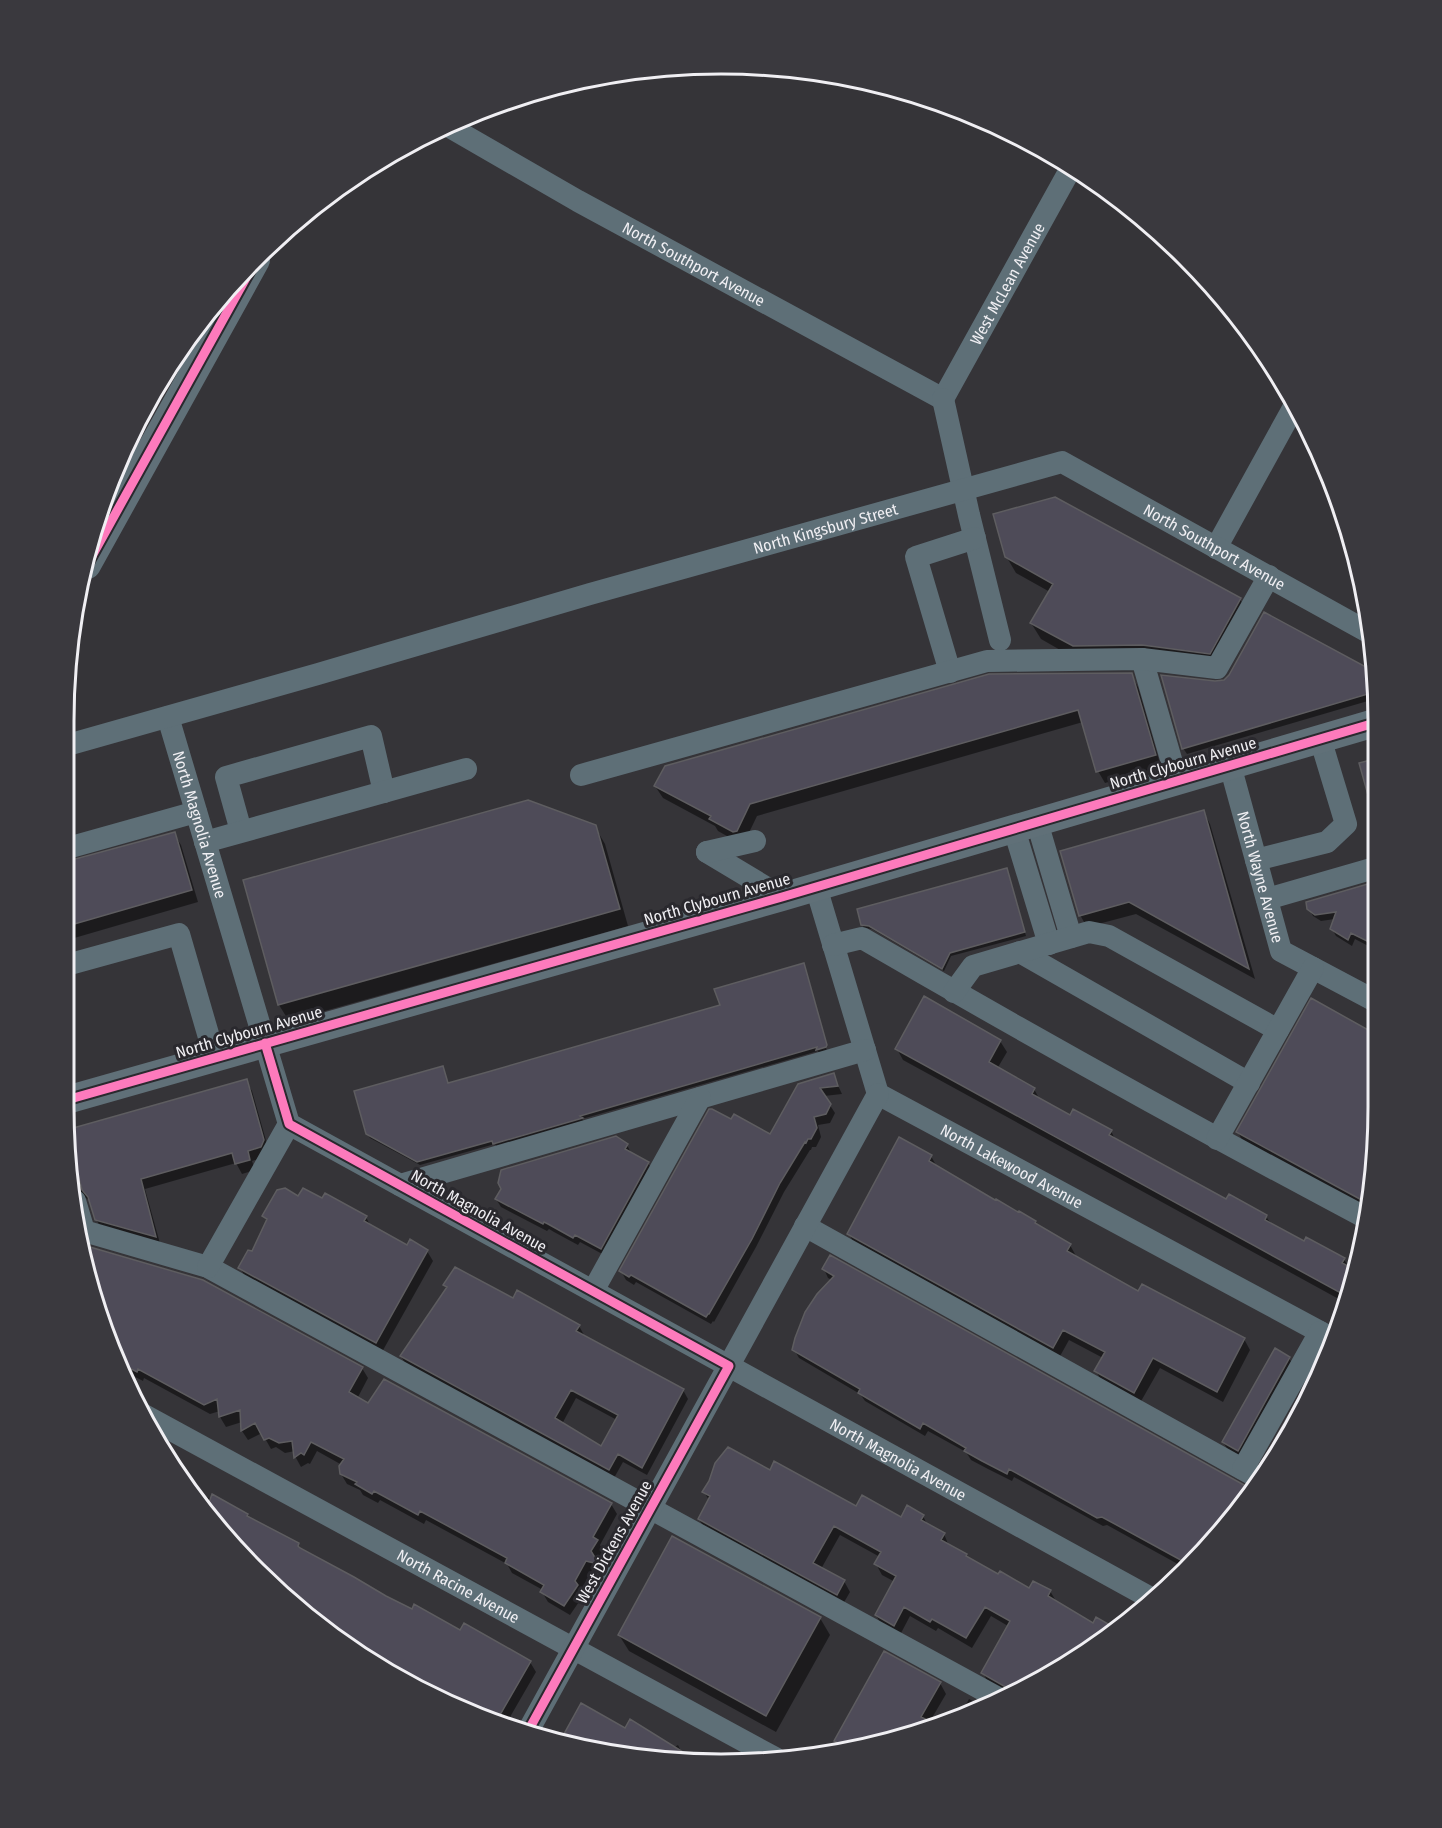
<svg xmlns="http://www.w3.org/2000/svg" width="1442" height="1828" font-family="'Fira Sans Condensed',sans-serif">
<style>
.shadow{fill:#0007;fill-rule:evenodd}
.building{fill:#4e4b58;stroke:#5e5d60;stroke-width:1.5;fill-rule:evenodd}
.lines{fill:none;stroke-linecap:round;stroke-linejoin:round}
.minor{stroke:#5e6f77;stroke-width:22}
.major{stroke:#607078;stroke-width:28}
.cycleway-casing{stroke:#2a292e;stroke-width:13}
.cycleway{stroke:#fd7abc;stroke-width:9}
.labels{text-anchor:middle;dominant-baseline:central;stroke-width:6;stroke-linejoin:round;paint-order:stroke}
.street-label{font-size:16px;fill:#f0eff3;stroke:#2a292e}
.rim{fill:none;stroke:#f0eff3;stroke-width:3}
</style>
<rect width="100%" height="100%" fill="#353438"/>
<path class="shadow" d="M 1006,556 L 1240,599 L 1249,616 L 1219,670 L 1083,663 L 1041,639 L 1031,623 L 1050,592 L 1016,573 Z
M 1131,674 L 1138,687 L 1161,767 L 1105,783 L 1098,771 L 1083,722 L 757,816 L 744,843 L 741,844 L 718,831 L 715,826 L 663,798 L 655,786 Z
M 1377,675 L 1378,698 L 1187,754 L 1183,748 L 1215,683 Z
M 1378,759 L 1378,826 L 1361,764 Z
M 1203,811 L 1210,824 L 1255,979 L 1136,914 L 1087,927 L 1080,915 Z
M 595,827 L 605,844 L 628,926 L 289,1021 L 279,1005 Z
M 174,834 L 181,845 L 198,902 L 64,941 L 64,863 Z
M 1008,873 L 1026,936 L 951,956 L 944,971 L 872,929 L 864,928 L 862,924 Z
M 1378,883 L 1378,947 L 1374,949 L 1355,939 L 1352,946 L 1336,936 L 1332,929 L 1335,919 L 1321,921 L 1313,916 L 1309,908 L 1308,903 Z
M 803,966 L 827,1051 L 819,1053 L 818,1051 L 582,1119 L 584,1121 L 497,1147 L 495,1144 L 420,1165 L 370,1138 L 367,1134 L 442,1067 L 448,1085 L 722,1006 Z
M 1379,1038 L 1379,1107 L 1369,1211 L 1244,1144 L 1238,1132 Z
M 1000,1041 L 1007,1052 L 997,1069 L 1034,1089 L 1040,1100 L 1071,1117 L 1111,1131 L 1116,1141 L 1226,1202 L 1266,1216 L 1272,1226 L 1304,1243 L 1344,1259 L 1349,1268 L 1355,1272 L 1346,1303 L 903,1060 L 897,1049 Z
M 833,1075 L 842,1094 L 824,1096 L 835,1113 L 830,1123 L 818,1125 L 821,1137 L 816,1147 L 812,1147 L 811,1150 L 810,1150 L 784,1192 L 756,1247 L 714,1322 L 713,1321 L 711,1324 L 636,1282 L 634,1285 L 626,1280 L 621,1271 L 732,1121 L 771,1136 Z
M 246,1081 L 252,1091 L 269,1151 L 266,1157 L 252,1161 L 255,1170 L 242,1174 L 236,1163 L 145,1189 L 161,1247 L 102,1230 L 96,1219 L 89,1200 L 84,1197 L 75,1199 L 66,1131 Z
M 627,1145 L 631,1153 L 648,1163 L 653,1171 L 606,1256 L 580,1242 L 578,1245 L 554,1232 L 549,1229 L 547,1231 L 501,1207 L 496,1199 Z
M 931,1156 L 937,1167 L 995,1203 L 1035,1222 L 1037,1226 L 1070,1245 L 1076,1256 L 1076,1257 L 1139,1293 L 1244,1339 L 1250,1350 L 1223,1402 L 1160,1368 L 1140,1403 L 1102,1382 L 1096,1371 L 1103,1358 L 1069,1340 L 1059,1358 L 855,1245 L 849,1234 Z
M 299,1198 L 366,1217 L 371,1227 L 408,1247 L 427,1251 L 433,1261 L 382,1352 L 246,1278 L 240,1268 L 252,1253 L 267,1221 L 264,1216 Z
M 82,1253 L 362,1368 L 368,1378 L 357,1399 L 611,1504 L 617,1514 L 600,1545 L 603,1551 L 597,1561 L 579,1560 L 599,1565 L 603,1573 L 592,1570 L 580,1592 L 583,1596 L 570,1615 L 548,1602 L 542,1592 L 543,1590 L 512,1573 L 507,1564 L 426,1520 L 424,1524 L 380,1500 L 378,1503 L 363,1495 L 360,1490 L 347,1484 L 341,1474 L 342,1465 L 317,1451 L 310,1464 L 308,1463 L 301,1467 L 296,1458 L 295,1451 L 285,1453 L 276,1447 L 271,1449 L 262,1433 L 248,1440 L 242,1431 L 242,1422 L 226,1427 L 220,1417 L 220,1411 L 210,1414 L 144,1378 L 143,1381 L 124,1371 L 86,1278 Z
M 824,1269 L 1252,1491 L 1185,1568 L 1107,1525 L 1103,1526 L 1014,1477 L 1012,1481 L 988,1469 L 971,1460 L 966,1452 L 928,1431 L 925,1436 L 865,1401 L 860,1394 L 799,1358 L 794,1349 L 832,1280 L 828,1278 Z
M 445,1285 L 513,1300 L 579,1326 L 584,1335 L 583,1336 L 683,1390 L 688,1399 L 647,1475 L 623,1462 L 614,1478 L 406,1365 L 401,1356 L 447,1289 ZM 576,1398 L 617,1420 L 601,1448 L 562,1424 Z
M 1289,1358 L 1296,1370 L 1244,1461 L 1230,1453 L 1223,1442 Z
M 1306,1388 L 1312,1391 L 1268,1473 L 1263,1464 Z
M 770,1472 L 857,1508 L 901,1519 L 923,1516 L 928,1526 L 944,1534 L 949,1546 L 966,1555 L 968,1559 L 999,1576 L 1029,1590 L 1050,1591 L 1056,1601 L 1050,1677 L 1008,1694 L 989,1684 L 983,1673 L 1008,1626 L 991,1616 L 972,1648 L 938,1628 L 936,1631 L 910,1616 L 900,1635 L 882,1626 L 876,1615 L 895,1582 L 882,1575 L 876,1564 L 880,1557 L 840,1535 L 821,1569 L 844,1581 L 850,1592 L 843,1604 L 705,1529 L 699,1519 L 709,1500 L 704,1492 Z
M 193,1491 L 247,1515 L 250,1519 L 298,1544 L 302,1551 L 386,1598 L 530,1662 L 536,1672 L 506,1724 L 392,1677 L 256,1573 Z
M 820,1618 L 830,1635 L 776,1732 L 629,1651 L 619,1635 Z
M 940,1683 L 946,1694 L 929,1723 L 933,1725 L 892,1742 L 840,1749 L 835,1741 Z
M 969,1699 L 981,1705 L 961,1714 Z
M 625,1730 L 673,1748 L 678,1745 L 683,1755 L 696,1762 L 565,1744 L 568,1739 L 566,1734 Z"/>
<path class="building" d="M 1055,497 L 1241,598 L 1210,654 L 1142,645 L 1073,646 L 1030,623 L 1053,584 L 1005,557 L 993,514 Z
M 1264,612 L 1377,673 L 1378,691 L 1182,749 L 1161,675 L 1215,681 L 1224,680 L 1229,675 Z
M 1132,673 L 1156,755 L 1096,772 L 1078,710 L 750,804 L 737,831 L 733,832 L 709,819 L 711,816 L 654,786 L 665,766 L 989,674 Z
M 1378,758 L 1378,812 L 1373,813 L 1359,763 Z
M 528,800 L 596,825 L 620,909 L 278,1005 L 243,880 Z
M 1204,810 L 1249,969 L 1129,902 L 1079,916 L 1060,851 Z
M 175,832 L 192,890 L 64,927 L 64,862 Z
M 1007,868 L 1025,932 L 950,953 L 942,969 L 869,926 L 861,925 L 857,909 Z
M 1378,881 L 1378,930 L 1371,943 L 1351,933 L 1348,940 L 1330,929 L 1336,912 L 1315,915 L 1307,909 L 1306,902 Z
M 804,963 L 827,1045 L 826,1047 L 816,1050 L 817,1047 L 580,1116 L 583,1118 L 493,1144 L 492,1141 L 417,1162 L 366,1134 L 354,1091 L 443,1066 L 448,1083 L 484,1073 L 720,1005 L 714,989 Z
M 924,996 L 1001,1040 L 989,1062 L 1035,1088 L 1032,1094 L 1070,1115 L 1073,1109 L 1112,1130 L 1109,1135 L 1226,1199 L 1229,1194 L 1267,1215 L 1265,1220 L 1304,1241 L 1306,1237 L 1345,1258 L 1342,1263 L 1356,1270 L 1348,1297 L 895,1049 Z
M 1311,998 L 1379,1036 L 1379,1107 L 1369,1204 L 1236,1132 Z
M 834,1073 L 838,1086 L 820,1088 L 831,1104 L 826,1114 L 814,1117 L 817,1128 L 811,1139 L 808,1139 L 806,1143 L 805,1142 L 780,1183 L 752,1239 L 709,1314 L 708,1314 L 706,1317 L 631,1275 L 629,1277 L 619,1271 L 709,1109 L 712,1109 L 731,1119 L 734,1114 L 770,1134 L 798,1084 Z
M 247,1079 L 264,1140 L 261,1147 L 248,1151 L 250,1160 L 235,1164 L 232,1153 L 141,1179 L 156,1237 L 95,1220 L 88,1197 L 82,1190 L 66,1130 Z
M 616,1136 L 628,1144 L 625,1149 L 649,1162 L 601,1249 L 575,1235 L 573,1238 L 548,1224 L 544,1222 L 543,1224 L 495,1199 L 501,1189 L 498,1183 L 501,1170 Z
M 899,1137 L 932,1155 L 929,1161 L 995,1200 L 996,1199 L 1018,1212 L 1019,1211 L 1036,1221 L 1035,1223 L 1071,1244 L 1067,1251 L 1138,1291 L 1142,1284 L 1245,1338 L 1217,1392 L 1153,1358 L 1134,1393 L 1094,1371 L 1105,1352 L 1063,1330 L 1053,1348 L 847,1234 Z
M 285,1188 L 298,1196 L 303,1188 L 322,1198 L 325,1193 L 367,1216 L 364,1221 L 407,1245 L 410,1239 L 428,1250 L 376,1343 L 238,1268 L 248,1250 L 252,1251 L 267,1219 L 262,1216 L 277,1190 Z
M 90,1247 L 203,1280 L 363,1367 L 349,1392 L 368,1403 L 384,1379 L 612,1503 L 593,1537 L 598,1540 L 591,1551 L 599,1564 L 586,1561 L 575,1581 L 578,1585 L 564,1606 L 540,1592 L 544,1585 L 505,1563 L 507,1558 L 420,1511 L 418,1515 L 374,1491 L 372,1494 L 355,1484 L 357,1482 L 340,1474 L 339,1466 L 344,1459 L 311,1442 L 304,1455 L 301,1453 L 294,1458 L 292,1441 L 279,1443 L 269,1438 L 264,1440 L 255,1423 L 241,1431 L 240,1410 L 219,1417 L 217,1399 L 204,1405 L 138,1369 L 137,1372 L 121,1364 L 86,1278 L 82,1252 Z
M 830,1255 L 1253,1490 L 1188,1564 L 1102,1517 L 1097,1518 L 1009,1469 L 1007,1474 L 982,1461 L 964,1451 L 966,1448 L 923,1423 L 920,1429 L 858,1393 L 860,1389 L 792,1350 L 795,1338 L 805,1312 L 817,1294 L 834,1276 L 822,1269 Z
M 455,1267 L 513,1298 L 517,1290 L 580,1325 L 576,1331 L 684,1389 L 642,1468 L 618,1454 L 609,1470 L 400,1356 L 447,1287 L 443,1285 ZM 571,1390 L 618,1415 L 601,1446 L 555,1418 Z
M 1275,1348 L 1290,1357 L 1238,1451 L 1222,1442 Z
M 1305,1386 L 1312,1390 L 1270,1469 L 1261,1464 Z
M 728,1447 L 770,1470 L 774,1461 L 856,1506 L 862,1495 L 901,1517 L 907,1505 L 924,1515 L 921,1520 L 945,1533 L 941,1540 L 967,1554 L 966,1556 L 998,1574 L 1000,1571 L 1029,1588 L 1033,1581 L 1051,1590 L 1048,1596 L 1093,1623 L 1096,1617 L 1117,1629 L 1051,1677 L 1010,1693 L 1004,1686 L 981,1673 L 1010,1621 L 985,1607 L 966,1638 L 932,1619 L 930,1622 L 904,1607 L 894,1626 L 875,1615 L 896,1576 L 874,1564 L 881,1552 L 834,1526 L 813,1563 L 845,1580 L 837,1595 L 698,1519 L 710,1496 L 702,1492 L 709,1481 L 715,1463 Z
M 212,1494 L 248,1514 L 247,1516 L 299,1543 L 298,1546 L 300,1548 L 354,1577 L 386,1596 L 412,1609 L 414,1604 L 460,1630 L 464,1623 L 531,1661 L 497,1720 L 433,1694 L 400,1676 L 399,1679 L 385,1672 L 357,1650 L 359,1646 L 330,1629 L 256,1573 L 207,1508 Z
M 672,1536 L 821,1617 L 766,1716 L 618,1635 Z
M 884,1651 L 941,1682 L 921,1717 L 935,1724 L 892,1742 L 847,1748 L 834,1741 Z
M 581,1703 L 625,1728 L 630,1719 L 699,1762 L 563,1744 L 568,1736 L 564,1734 Z"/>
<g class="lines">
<g class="minor">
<path id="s1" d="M 448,126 L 578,201 L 943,399"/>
<path id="s2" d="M 943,399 L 1071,168"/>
<path d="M 943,399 L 969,515 L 1000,640"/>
<path d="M 1216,548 L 1296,403"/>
<path d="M 1142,659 L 1177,780"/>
<path d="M 950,672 L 916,557 L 975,538"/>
<path id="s3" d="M 168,717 L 289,1124 L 1156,1601"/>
<path id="s4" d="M 64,746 L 318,674 L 590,594 L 1062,462 L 1368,632"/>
<path id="s5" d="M 1230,765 L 1281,951 L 1379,1003"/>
<path d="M 581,775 L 987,661 L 1142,659 L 1217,668 L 1269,576"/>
<path d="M 1037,822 L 1071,937"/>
<path d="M 1014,829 L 1049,944"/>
<path d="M 241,831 L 226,777 L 371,736 L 384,792"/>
<path d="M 205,842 L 466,769"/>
<path d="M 64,849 L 196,812"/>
<path d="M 707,852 L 782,897"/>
<path d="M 707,852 L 755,841"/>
<path d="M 1256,860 L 1327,842 L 1346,824 L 1320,738"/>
<path id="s6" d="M 816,887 L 878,1094 L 1335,1340"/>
<path d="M 1267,899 L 1378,867"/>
<path d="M 833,945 L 862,938 C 1029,1035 1198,1129 1368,1219"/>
<path d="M 1020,952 L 1249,1083"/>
<path d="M 63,966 L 179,934 L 215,1058"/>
<path d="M 954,992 L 973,966 L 1089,932 L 1109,936 L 1278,1030"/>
<path d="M 1217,1139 L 1313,968"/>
<path d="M 400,1185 L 865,1050"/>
<path d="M 75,1201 L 84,1231 L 80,1239"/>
<path d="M 805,1226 L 1262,1480"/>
<path d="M 84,1231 L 208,1267 L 998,1698"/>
<path d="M 208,1267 L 289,1124"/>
<path d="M 593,1291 L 700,1098"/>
<path id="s7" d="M 142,1414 L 775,1758"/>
<path d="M 1243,1469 L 1320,1332"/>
<path d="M 527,1733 L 878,1094"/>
</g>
<path class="major" d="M 87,565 L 256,260
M 63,1101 L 782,897 L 1378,722"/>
<g class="cycleway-casing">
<path id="cycleway" d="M 87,565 L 256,260
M 265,1043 L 289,1124 L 729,1366 L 527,1733
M 63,1101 L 782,897 L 1378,722"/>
</g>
<use href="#cycleway" class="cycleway"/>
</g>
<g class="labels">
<g class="street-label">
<text stroke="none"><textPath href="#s1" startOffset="282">North Southport Avenue</textPath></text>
<text stroke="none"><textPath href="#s2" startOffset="132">West McLean Avenue</textPath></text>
<text stroke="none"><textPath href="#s4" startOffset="792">North Kingsbury Street</textPath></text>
<text stroke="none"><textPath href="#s4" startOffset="1212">North Southport Avenue</textPath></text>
<text transform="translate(1183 763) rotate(-16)">North Clybourn Avenue</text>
<text stroke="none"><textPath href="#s3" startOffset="112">North Magnolia Avenue</textPath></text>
<text stroke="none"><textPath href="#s5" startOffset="116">North Wayne Avenue</textPath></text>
<text transform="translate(717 899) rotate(-16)">North Clybourn Avenue</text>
<text transform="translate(249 1032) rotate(-16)">North Clybourn Avenue</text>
<text stroke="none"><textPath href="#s6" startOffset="368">North Lakewood Avenue</textPath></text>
<text transform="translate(479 1211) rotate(29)">North Magnolia Avenue</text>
<text stroke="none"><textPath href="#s3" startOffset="1120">North Magnolia Avenue</textPath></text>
<text transform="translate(614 1542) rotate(-61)">West Dickens Avenue</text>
<text stroke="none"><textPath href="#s7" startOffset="360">North Racine Avenue</textPath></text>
</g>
</g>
<path d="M0 0H1442V1828H0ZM721 74H721A647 647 0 0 1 1368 721V1107A647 647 0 0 1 721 1754H721A647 647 0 0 1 74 1107V721A647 647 0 0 1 721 74Z" fill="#3a393e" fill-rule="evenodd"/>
<path class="rim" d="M721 74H721A647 647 0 0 1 1368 721V1107A647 647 0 0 1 721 1754H721A647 647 0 0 1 74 1107V721A647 647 0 0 1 721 74Z"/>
</svg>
